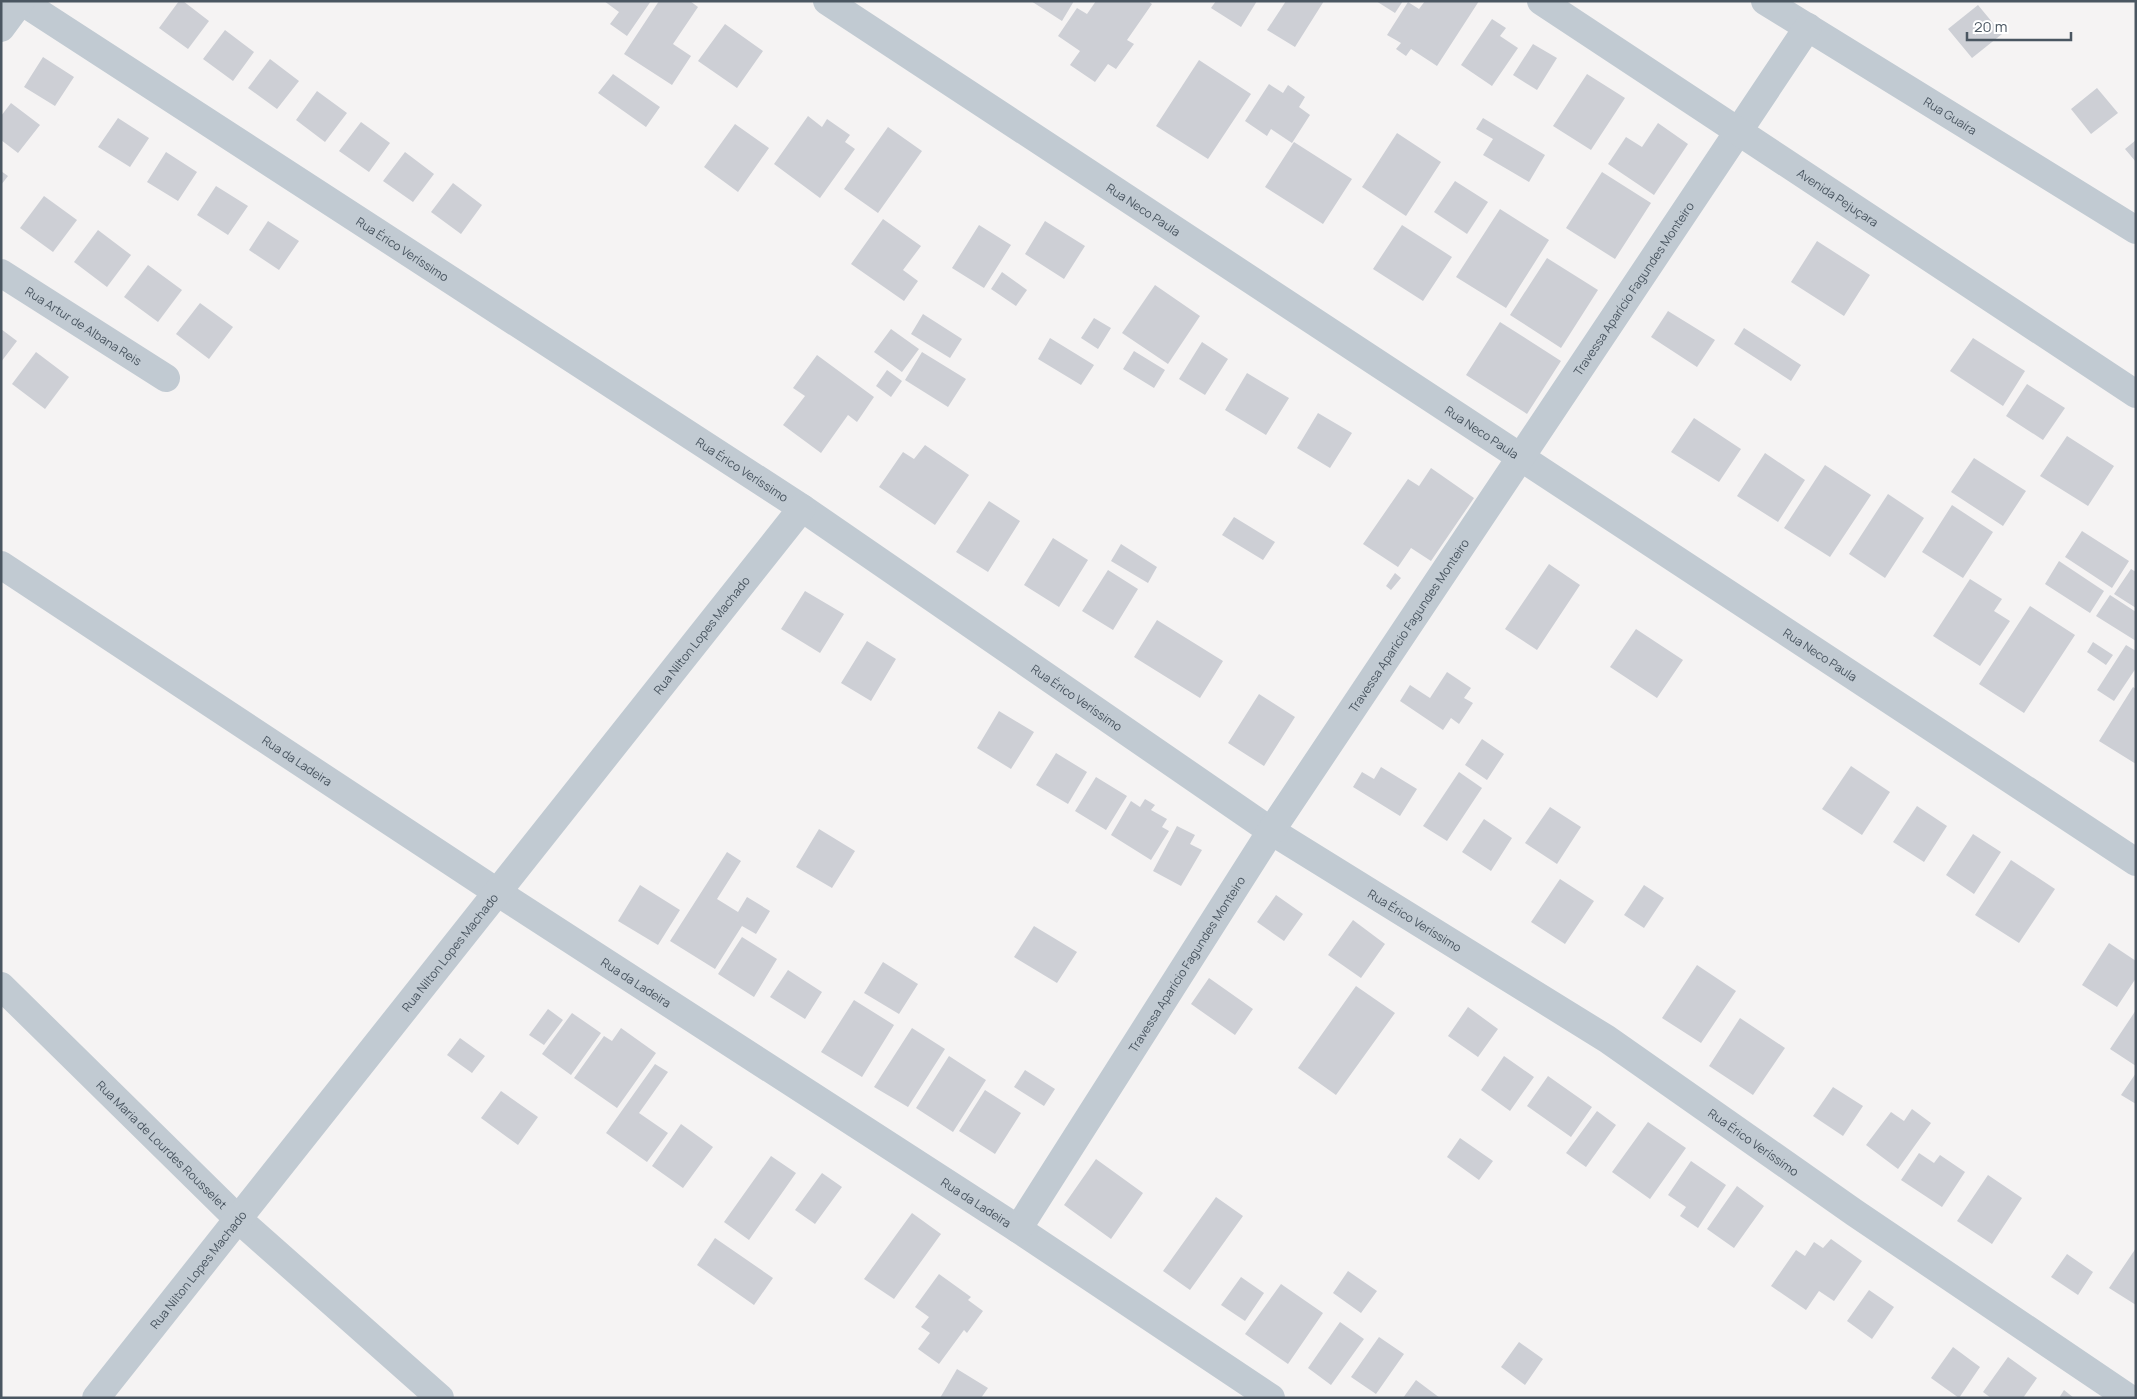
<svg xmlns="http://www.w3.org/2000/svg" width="2137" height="1399" font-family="Manrope,sans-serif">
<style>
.building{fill:#cdcfd5}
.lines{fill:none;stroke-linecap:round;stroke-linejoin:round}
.minor{stroke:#c1cad2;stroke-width:28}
.tertiary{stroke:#c1cad2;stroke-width:28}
.labels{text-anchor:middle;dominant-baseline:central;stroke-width:4;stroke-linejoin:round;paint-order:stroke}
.street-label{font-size:12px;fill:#4a5661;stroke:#fff}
</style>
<rect width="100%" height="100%" fill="#f5f3f3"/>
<path class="building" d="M 179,1 L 183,1 L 209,21 L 188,49 L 159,28 Z
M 604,1 L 651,1 L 627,36 L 610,24 L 619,12 Z
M 659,1 L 690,1 L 698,7 L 673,44 L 691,56 L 672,85 L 624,54 Z
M 1031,1 L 1074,1 L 1062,21 Z
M 1096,1 L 1148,1 L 1152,4 L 1127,40 L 1134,44 L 1116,69 L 1108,64 L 1095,82 L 1070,65 L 1080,51 L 1058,36 L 1077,8 L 1087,14 Z
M 1216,1 L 1257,1 L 1241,27 L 1211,8 Z
M 1286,1 L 1324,1 L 1295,47 L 1267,30 Z
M 1376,1 L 1403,1 L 1395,13 Z
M 1425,1 L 1479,1 L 1437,66 L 1411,49 L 1406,56 L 1396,49 L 1401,43 L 1387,35 L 1408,2 L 1419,9 Z
M 1978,5 L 2002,34 L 1972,58 L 1948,29 Z
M 1492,19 L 1506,28 L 1500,36 L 1518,48 L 1492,86 L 1461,65 Z
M 725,24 L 763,51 L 737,88 L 698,61 Z
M 225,30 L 254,52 L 233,81 L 203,59 Z
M 1533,44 L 1557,58 L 1537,90 L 1513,75 Z
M 43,57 L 74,77 L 55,106 L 24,87 Z
M 270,59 L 299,81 L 277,109 L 248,88 Z
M 1199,60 L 1251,94 L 1208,159 L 1156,126 Z
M 613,74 L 660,107 L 646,127 L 598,93 Z
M 1587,74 L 1625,98 L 1591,150 L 1553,126 Z
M 1269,84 L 1283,93 L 1288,85 L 1305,97 L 1299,107 L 1310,115 L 1292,143 L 1271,129 L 1267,136 L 1245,121 Z
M 2097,88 L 2118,113 L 2091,134 L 2071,109 Z
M 317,91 L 347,113 L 325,142 L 296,120 Z
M 11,103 L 40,125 L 18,153 L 1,140 L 1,116 Z
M 808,116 L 822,127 L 827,119 L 850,135 L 845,142 L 855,149 L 820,198 L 774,164 Z
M 118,118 L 149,138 L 130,167 L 98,147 Z
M 1483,118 L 1545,155 L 1529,182 L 1483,155 L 1493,139 L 1476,129 Z
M 361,122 L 390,143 L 369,172 L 339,151 Z
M 1658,123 L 1688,144 L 1654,195 L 1608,164 L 1626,137 L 1642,147 Z
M 735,124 L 769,148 L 738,192 L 704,167 Z
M 888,127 L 922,151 L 878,213 L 844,189 Z
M 1397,133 L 1441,162 L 1406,216 L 1362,187 Z
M 2136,140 L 2136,162 L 2125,149 Z
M 1294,142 L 1352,179 L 1323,224 L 1265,187 Z
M 166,152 L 197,172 L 178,201 L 147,182 Z
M 405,152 L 434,174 L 413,202 L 383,181 Z
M 1,171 L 8,176 L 1,185 Z
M 1602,172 L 1651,203 L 1615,259 L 1566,228 Z
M 1455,181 L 1488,202 L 1467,234 L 1434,212 Z
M 453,183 L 482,205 L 461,234 L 431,212 Z
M 216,186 L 248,206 L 228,235 L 197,215 Z
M 44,196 L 77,220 L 53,252 L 20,228 Z
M 1500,209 L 1549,240 L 1506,308 L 1456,277 Z
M 883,219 L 921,246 L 903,270 L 918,281 L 904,301 L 851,264 Z
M 268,221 L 299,241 L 279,270 L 249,250 Z
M 1045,221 L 1085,246 L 1064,279 L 1025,254 Z
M 979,225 L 1011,245 L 984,288 L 952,268 Z
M 1402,225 L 1452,257 L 1423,301 L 1373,269 Z
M 98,230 L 131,255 L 107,287 L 74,262 Z
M 1817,241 L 1870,275 L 1844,316 L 1791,282 Z
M 1547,258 L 1598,290 L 1561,348 L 1510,315 Z
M 148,265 L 182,290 L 158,322 L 124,297 Z
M 1002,272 L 1027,290 L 1016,306 L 991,289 Z
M 1155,285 L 1200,316 L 1168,364 L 1122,333 Z
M 200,303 L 233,327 L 209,359 L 176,334 Z
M 1668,311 L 1715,340 L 1697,367 L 1651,337 Z
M 923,314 L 962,339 L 950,358 L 911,334 Z
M 1094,318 L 1111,328 L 1098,349 L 1081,338 Z
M 1500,322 L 1561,361 L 1527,414 L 1466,375 Z
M 1744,328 L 1801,365 L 1791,381 L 1734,344 Z
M 1,329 L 17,341 L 1,362 Z
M 891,329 L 919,349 L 902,372 L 874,352 Z
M 1050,338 L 1094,365 L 1081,385 L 1038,359 Z
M 1973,338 L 2025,371 L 2003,406 L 1950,371 Z
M 1202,342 L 1228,359 L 1205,395 L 1179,379 Z
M 1134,351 L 1165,370 L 1154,388 L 1123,369 Z
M 36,352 L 69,377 L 45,409 L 12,384 Z
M 922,352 L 966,379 L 948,407 L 905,380 Z
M 817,355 L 874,397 L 857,422 L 848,415 L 821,453 L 783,425 L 805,396 L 793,388 Z
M 887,370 L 902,381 L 891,397 L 876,386 Z
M 1247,373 L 1289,398 L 1266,435 L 1225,410 Z
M 2027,384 L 2065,408 L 2043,440 L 2006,416 Z
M 1318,413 L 1352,433 L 1330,468 L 1297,448 Z
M 1694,418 L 1741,449 L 1719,482 L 1671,452 Z
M 2067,436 L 2114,466 L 2088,506 L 2040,476 Z
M 925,445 L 969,475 L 935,525 L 879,487 L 903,452 L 914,459 Z
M 1765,453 L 1805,480 L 1778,522 L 1737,496 Z
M 1974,458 L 2026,491 L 2003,526 L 1951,492 Z
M 1825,465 L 1871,495 L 1830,557 L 1784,528 Z
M 1431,468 L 1474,498 L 1431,561 L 1411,548 L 1398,567 L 1363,544 L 1408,479 L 1419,486 Z
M 1888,494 L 1924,518 L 1885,578 L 1849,554 Z
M 989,501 L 1020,521 L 988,572 L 956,552 Z
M 1952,505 L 1993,532 L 1963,578 L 1922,552 Z
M 1234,517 L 1275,542 L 1263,560 L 1222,535 Z
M 2082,531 L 2129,561 L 2112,588 L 2065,557 Z
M 1053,538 L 1088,560 L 1059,607 L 1024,585 Z
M 1121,544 L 1157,567 L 1148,583 L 1111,561 Z
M 2059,561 L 2104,591 L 2090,613 L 2045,584 Z
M 1549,564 L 1580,585 L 1537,650 L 1505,629 Z
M 2131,569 L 2136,572 L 2136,608 L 2114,594 Z
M 1108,570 L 1138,589 L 1113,630 L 1082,611 Z
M 1395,573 L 1401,578 L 1391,590 L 1386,586 Z
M 1970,579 L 2002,599 L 1994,611 L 2010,621 L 1980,666 L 1933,636 Z
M 805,591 L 844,614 L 820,653 L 781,629 Z
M 2110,595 L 2136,612 L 2136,641 L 2096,616 Z
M 2030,606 L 2075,635 L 2024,713 L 1979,684 Z
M 1157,620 L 1223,661 L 1200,698 L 1134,657 Z
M 1636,629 L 1683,660 L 1657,698 L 1610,667 Z
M 867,641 L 896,659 L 871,701 L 841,683 Z
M 2093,642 L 2113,655 L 2106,665 L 2087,652 Z
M 2126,645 L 2136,651 L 2136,668 L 2114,701 L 2097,690 Z
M 1447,672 L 1471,688 L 1464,698 L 1473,703 L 1459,724 L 1451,718 L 1443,730 L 1400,701 L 1410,685 L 1430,698 Z
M 2133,687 L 2136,689 L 2136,764 L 2099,741 Z
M 1259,694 L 1295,717 L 1264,766 L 1228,743 Z
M 999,711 L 1034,732 L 1011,769 L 977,748 Z
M 1482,739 L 1504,754 L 1487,780 L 1465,765 Z
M 1056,753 L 1087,772 L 1068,804 L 1036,785 Z
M 1851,766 L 1890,792 L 1862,835 L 1822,809 Z
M 1381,767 L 1417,789 L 1400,816 L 1353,787 L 1362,772 L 1374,779 Z
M 1459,772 L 1482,788 L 1447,841 L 1423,826 Z
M 1096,777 L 1127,796 L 1106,830 L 1075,811 Z
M 1145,799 L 1155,805 L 1151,810 L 1167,819 L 1162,827 L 1169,831 L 1151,860 L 1111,835 L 1131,801 L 1140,807 Z
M 1917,806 L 1947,826 L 1924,862 L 1893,842 Z
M 1550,807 L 1581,827 L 1557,864 L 1525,843 Z
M 1484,819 L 1512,838 L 1491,871 L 1462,852 Z
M 1177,826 L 1195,835 L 1190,844 L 1202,850 L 1181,886 L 1153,871 Z
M 819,829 L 855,851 L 832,888 L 796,867 Z
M 1973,834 L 2001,852 L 1974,894 L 1946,875 Z
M 727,852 L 741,861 L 717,899 L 738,912 L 747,897 L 770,911 L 756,934 L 742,926 L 715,969 L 670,941 Z
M 2011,860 L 2055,889 L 2019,943 L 1975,915 Z
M 1560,879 L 1594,901 L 1565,944 L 1531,922 Z
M 640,885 L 680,910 L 658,945 L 618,921 Z
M 1644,885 L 1664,898 L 1644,928 L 1624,915 Z
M 1276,895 L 1303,914 L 1284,941 L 1257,922 Z
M 1353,920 L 1385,944 L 1361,978 L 1328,955 Z
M 1034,926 L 1077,952 L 1057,983 L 1014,957 Z
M 742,937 L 777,959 L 754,997 L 718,974 Z
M 2109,943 L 2136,961 L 2136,978 L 2117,1007 L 2082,985 Z
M 883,962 L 918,984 L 899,1014 L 864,993 Z
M 1697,965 L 1736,991 L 1701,1043 L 1662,1018 Z
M 788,970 L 822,992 L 805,1019 L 770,997 Z
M 1209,978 L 1253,1009 L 1235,1035 L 1191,1004 Z
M 1356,986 L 1395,1013 L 1336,1095 L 1298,1068 Z
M 854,1000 L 894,1025 L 862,1077 L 821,1052 Z
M 1468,1007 L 1498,1029 L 1478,1057 L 1448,1036 Z
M 548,1009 L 563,1020 L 544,1045 L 529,1035 Z
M 2136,1010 L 2136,1066 L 2110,1049 Z
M 572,1013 L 601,1033 L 571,1075 L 542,1054 Z
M 1740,1018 L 1785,1048 L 1753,1095 L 1709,1066 Z
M 621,1028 L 656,1053 L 617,1108 L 574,1078 L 604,1036 L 612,1041 Z
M 912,1028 L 945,1049 L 908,1107 L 874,1087 Z
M 460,1038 L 485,1056 L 472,1073 L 447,1055 Z
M 949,1056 L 986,1080 L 953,1132 L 916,1108 Z
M 1504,1056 L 1534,1077 L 1510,1111 L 1481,1090 Z
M 655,1064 L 668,1072 L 639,1113 L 668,1133 L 647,1162 L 606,1133 Z
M 1025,1070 L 1055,1089 L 1044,1106 L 1014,1087 Z
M 2136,1073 L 2136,1104 L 2121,1095 Z
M 1548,1076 L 1592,1107 L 1571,1137 L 1527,1106 Z
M 1833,1087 L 1863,1106 L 1843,1136 L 1813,1116 Z
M 985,1090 L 1021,1113 L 995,1154 L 959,1131 Z
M 501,1091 L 538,1117 L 518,1145 L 481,1118 Z
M 1912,1109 L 1931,1123 L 1898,1169 L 1866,1145 L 1891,1112 L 1904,1121 Z
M 1597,1111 L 1616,1125 L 1586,1167 L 1566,1153 Z
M 1648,1122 L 1686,1148 L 1650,1199 L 1612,1172 Z
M 681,1124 L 713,1147 L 683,1188 L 652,1166 Z
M 1460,1138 L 1493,1161 L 1479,1180 L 1447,1157 Z
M 1919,1153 L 1934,1163 L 1940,1155 L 1965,1172 L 1942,1207 L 1901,1180 Z
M 771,1156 L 796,1173 L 749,1240 L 724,1222 Z
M 1096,1159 L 1143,1193 L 1111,1239 L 1064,1205 Z
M 1691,1161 L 1726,1185 L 1698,1228 L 1680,1216 L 1686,1207 L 1668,1195 Z
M 822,1173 L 842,1187 L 815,1224 L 795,1210 Z
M 1988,1175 L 2022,1198 L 1992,1244 L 1957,1221 Z
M 1737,1186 L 1764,1206 L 1734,1248 L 1707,1229 Z
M 1216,1197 L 1243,1216 L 1190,1290 L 1163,1271 Z
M 912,1213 L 941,1234 L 894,1299 L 864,1279 Z
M 715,1238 L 773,1278 L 754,1305 L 697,1265 Z
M 1831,1239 L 1862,1261 L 1834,1301 L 1819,1291 L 1806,1310 L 1771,1286 L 1796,1250 L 1805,1256 L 1814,1242 L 1823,1248 Z
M 2136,1248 L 2136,1305 L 2109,1288 Z
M 2067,1254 L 2093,1272 L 2078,1295 L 2051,1277 Z
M 1348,1271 L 1377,1291 L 1361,1313 L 1333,1293 Z
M 939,1274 L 971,1297 L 968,1300 L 983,1311 L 967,1333 L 964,1330 L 939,1364 L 918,1349 L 930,1333 L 921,1327 L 929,1317 L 915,1307 Z
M 1241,1277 L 1264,1293 L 1245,1321 L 1221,1305 Z
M 1281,1284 L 1323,1313 L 1288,1364 L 1245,1334 Z
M 1869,1290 L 1894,1307 L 1872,1339 L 1847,1321 Z
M 1340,1322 L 1364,1339 L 1331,1385 L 1308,1368 Z
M 1379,1337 L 1404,1354 L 1376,1394 L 1351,1377 Z
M 1519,1342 L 1543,1359 L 1525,1385 L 1501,1367 Z
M 1953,1347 L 1980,1367 L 1959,1398 L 1931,1378 Z
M 2008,1357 L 2037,1378 L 2023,1398 L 1991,1398 L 1983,1392 Z
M 957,1369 L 988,1388 L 981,1398 L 940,1398 Z
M 1416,1380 L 1440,1398 L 1403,1398 Z
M 2064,1390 L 2074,1398 L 2059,1398 Z"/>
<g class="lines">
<g class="minor">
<path id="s1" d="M 21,1 L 802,508 L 1271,831 L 1607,1039 L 1855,1213 L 2129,1398"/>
<path id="s2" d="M 827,1 L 2136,862"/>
<path id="s3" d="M 1765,1 L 2136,230"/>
<path d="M 1,28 L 21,1"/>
<path id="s4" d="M 1,273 L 166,378"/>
<path id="s5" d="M 1,565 L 497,892 L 1018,1229 L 1271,1398"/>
<path id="s6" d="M 1,986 L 238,1219 L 440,1398"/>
<path id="s7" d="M 1018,1229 L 1271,831 L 1808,27"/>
<path id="s8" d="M 96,1398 L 802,508"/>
</g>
<path class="tertiary" id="s9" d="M 1541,1 L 2136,394"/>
</g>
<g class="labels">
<g class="street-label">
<text stroke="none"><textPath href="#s3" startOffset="218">Rua Guaíra</textPath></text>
<text stroke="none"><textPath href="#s9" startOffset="356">Avenida Pejuçara</textPath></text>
<text stroke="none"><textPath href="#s2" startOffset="379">Rua Neco Paula</textPath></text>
<text stroke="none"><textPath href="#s1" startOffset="455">Rua Érico Veríssimo</textPath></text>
<text stroke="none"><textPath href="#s7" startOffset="1124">Travessa Aparício Fagundes Monteiro</textPath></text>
<text stroke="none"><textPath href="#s4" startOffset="98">Rua Artur de Albana Reis</textPath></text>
<text stroke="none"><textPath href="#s2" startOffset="784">Rua Neco Paula</textPath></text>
<text stroke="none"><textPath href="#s1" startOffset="860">Rua Érico Veríssimo</textPath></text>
<text stroke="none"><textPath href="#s7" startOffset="719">Travessa Aparício Fagundes Monteiro</textPath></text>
<text stroke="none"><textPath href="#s8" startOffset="974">Rua Nilton Lopes Machado</textPath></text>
<text stroke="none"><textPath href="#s2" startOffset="1189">Rua Neco Paula</textPath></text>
<text stroke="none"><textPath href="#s1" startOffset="1265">Rua Érico Veríssimo</textPath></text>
<text stroke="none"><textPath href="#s5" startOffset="355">Rua da Ladeira</textPath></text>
<text stroke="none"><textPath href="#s1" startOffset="1670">Rua Érico Veríssimo</textPath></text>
<text stroke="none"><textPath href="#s8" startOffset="569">Rua Nilton Lopes Machado</textPath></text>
<text stroke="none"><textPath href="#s7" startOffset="314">Travessa Aparício Fagundes Monteiro</textPath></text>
<text stroke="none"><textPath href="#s5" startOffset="760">Rua da Ladeira</textPath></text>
<text stroke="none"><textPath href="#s1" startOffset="2075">Rua Érico Veríssimo</textPath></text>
<text stroke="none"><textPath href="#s6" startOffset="226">Rua Maria de Lourdes Rousselet</textPath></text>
<text stroke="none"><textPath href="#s5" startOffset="1165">Rua da Ladeira</textPath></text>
<text stroke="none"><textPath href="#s8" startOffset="164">Rua Nilton Lopes Machado</textPath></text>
</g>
</g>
<rect width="2137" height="1399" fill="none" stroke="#4a5661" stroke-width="5"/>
<path d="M1967 32v8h104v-8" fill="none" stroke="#4a5661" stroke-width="2.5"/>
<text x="1974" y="32" font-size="15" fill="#4a5661" stroke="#ffffff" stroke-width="4" paint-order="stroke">20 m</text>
</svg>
